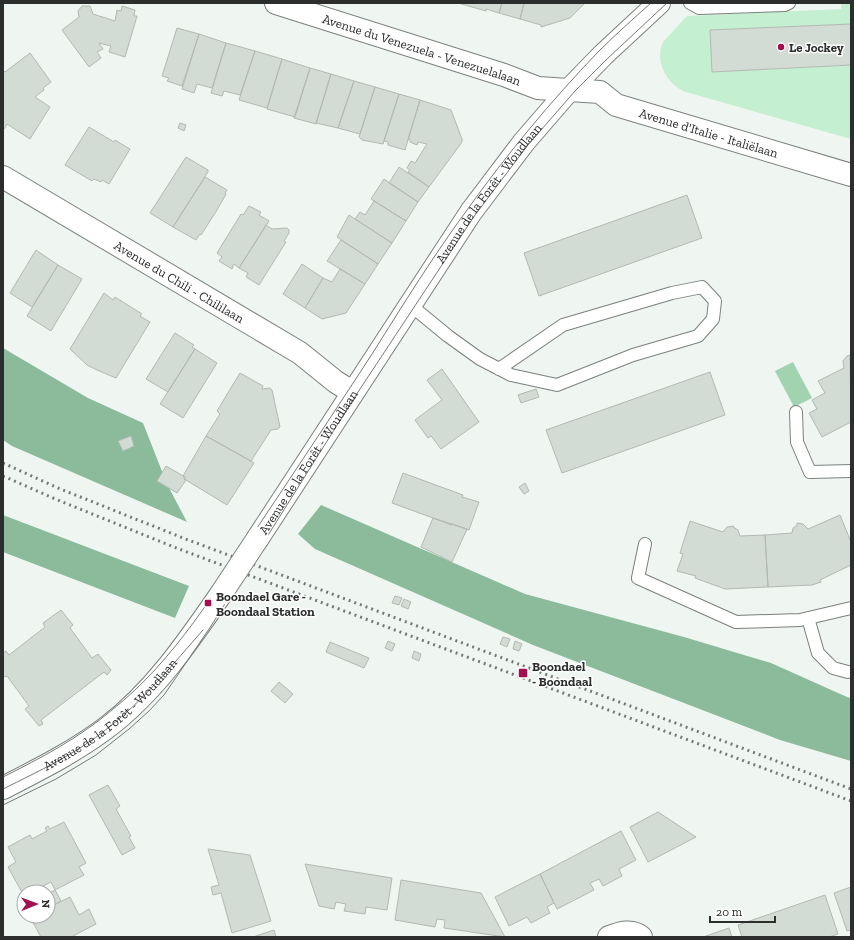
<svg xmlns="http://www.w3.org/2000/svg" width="854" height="940" font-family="'Zilla Slab',serif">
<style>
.green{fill:#c5efd1}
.forest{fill:#8bbb9a}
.water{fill:#a2d3b1}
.building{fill:#d3dbd5;stroke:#b2b9b3}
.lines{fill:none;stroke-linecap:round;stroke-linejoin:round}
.service-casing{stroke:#7b817c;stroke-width:14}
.minor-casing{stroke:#7b817c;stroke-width:24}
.service{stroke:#fff;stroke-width:12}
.minor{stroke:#fff;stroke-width:22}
.tram{stroke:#777b78;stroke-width:1}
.rail{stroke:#777b78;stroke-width:3;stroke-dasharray:2 4;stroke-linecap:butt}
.minor-bridge-casing{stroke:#7b817c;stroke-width:24;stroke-linecap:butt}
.minor-bridge{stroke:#fff;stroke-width:22}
.poi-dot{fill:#a4104f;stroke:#fff;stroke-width:1.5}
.labels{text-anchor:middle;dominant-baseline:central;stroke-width:3;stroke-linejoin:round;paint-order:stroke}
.poi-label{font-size:13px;font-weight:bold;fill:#2b2e2c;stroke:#fff;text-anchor:start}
.street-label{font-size:13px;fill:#2b2e2c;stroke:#fff}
</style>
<rect width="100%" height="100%" fill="#eff6f1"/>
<path class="green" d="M 841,3 L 851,3 L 851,24 L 710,30 L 712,72 L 851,65 L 851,139 L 686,92 C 667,85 654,61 663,42 L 687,16 L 841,9 Z"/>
<path class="forest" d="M 3,348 L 88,398 L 143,423 L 167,484 L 187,522 L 12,446 L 3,440 Z
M 321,505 L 525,594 L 684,637 L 771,663 L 847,697 L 851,698 L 851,761 L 780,740 L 533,645 L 315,549 L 298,534 Z
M 3,515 L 189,586 L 175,618 L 3,552 Z"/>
<path class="water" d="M 793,362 L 812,398 L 794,407 L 775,371 Z"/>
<path class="building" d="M 458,3 L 502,3 L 499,13 L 486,9 L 486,11 Z
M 502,3 L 524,3 L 520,19 L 499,13 Z
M 524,3 L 585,3 L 570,18 L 541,27 L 541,25 L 520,19 Z
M 82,6 L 90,6 L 93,14 L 115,21 L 117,10 L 121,11 L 122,6 L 135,10 L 134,16 L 137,16 L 125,57 L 109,52 L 111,46 L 99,43 L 103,49 L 97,52 L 101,58 L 89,67 L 62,30 L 79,17 L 78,11 Z
M 851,24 L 851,65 L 712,72 L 710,30 Z
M 177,28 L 199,34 L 182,86 L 167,81 L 169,78 L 162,76 Z
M 199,34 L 226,43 L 212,88 L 197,84 L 194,93 L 182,89 Z
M 226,43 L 255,51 L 240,95 L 224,91 L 222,96 L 211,93 Z
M 255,51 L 282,59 L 267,108 L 239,100 Z
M 30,53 L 51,82 L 43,88 L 44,90 L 35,97 L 50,107 L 30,139 L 7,124 L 4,129 L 3,128 L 3,70 L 5,72 Z
M 282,59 L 310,68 L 295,117 L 267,109 Z
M 310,68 L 331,74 L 316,124 L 294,118 Z
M 331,74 L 354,81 L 338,128 L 316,123 Z
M 354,81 L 375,87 L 360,134 L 338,128 Z
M 375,87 L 399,94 L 383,144 L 362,140 L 359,137 Z
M 399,94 L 420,100 L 405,150 L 388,145 L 388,142 L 384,141 Z
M 420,100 L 451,110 L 462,139 L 462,142 L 429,187 L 408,172 L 410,170 L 407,168 L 411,161 L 415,163 L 427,144 L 418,142 L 417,145 L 410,142 L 410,139 L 408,139 Z
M 180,123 L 186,125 L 184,131 L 178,128 Z
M 89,127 L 114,142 L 115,140 L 130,149 L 109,184 L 102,180 L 101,182 L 94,179 L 92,181 L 65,165 Z
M 186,157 L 208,170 L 208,172 L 173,227 L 150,213 Z
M 399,167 L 429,187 L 418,202 L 389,183 Z
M 205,177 L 227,190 L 225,193 L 226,194 L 217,210 L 201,235 L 200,234 L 196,240 L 173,227 Z
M 384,179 L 418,202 L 406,221 L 371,199 Z
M 687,195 L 702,238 L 539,296 L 524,253 Z
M 374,201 L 406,221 L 392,243 L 355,219 L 360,212 L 365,215 Z
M 249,206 L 261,212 L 259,215 L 269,221 L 239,268 L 234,264 L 232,269 L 219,261 L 222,257 L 217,253 L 241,214 L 243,215 Z
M 349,215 L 392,243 L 378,264 L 337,237 Z
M 266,225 L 272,229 L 287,228 L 289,230 L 289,233 L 284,241 L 286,242 L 259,285 L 246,277 L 248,273 L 239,268 Z
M 341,240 L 378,264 L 365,284 L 327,261 Z
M 36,250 L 58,265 L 32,307 L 10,293 Z
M 302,264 L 323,278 L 305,308 L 283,294 Z
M 58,265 L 82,279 L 51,331 L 27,316 Z
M 340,269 L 365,284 L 346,313 L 322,319 L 305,308 L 323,278 L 332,282 Z
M 104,293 L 113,300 L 115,297 L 142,314 L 140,316 L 150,322 L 116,378 L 97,370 L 87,365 L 70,349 Z
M 175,333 L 194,345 L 192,347 L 195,349 L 168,392 L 146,379 Z
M 195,349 L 217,363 L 183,418 L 160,404 Z
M 850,355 L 851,422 L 822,437 L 809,413 L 817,409 L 812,400 L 825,393 L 818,381 L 844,368 L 843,361 L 847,356 Z
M 442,369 L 479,422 L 441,449 L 431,436 L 428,438 L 415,420 L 442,400 L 427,380 Z
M 710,372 L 725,415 L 562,473 L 546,430 Z
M 240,373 L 263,386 L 262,389 L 270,388 L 272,390 L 280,427 L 278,429 L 271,430 L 251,461 L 206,436 L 220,414 L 217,411 Z
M 536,389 L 539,397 L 521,403 L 518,395 Z
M 131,436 L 134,446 L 123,451 L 118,441 Z
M 206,436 L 254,463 L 227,505 L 186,480 L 183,476 Z
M 166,466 L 185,477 L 184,479 L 186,480 L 177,493 L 157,481 Z
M 403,473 L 463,495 L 462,497 L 479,502 L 469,530 L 452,524 L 452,525 L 392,503 Z
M 525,483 L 529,491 L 524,494 L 519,487 Z
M 840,515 L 851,542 L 851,565 L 820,580 L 821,582 L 812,585 L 768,587 L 765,535 L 792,533 L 793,528 L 797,526 L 797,523 L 803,524 L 808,529 Z
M 433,518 L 467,529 L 452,562 L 421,547 Z
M 690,521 L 723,532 L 727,527 L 734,526 L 733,527 L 738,530 L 740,536 L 765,535 L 768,587 L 725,589 L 695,578 L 696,576 L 677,571 L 683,554 L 680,553 Z
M 395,596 L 402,598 L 399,605 L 392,603 Z
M 404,599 L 411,602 L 408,609 L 401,606 Z
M 61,610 L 73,625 L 70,628 L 92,658 L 98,654 L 111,670 L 107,675 L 104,672 L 41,720 L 43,724 L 39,726 L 25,709 L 29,706 L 7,676 L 3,677 L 3,653 L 6,651 L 9,655 L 45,627 L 43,623 Z
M 503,637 L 510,639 L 507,647 L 500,644 Z
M 388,641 L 395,644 L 392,651 L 385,648 Z
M 515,641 L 522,644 L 519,651 L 513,649 Z
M 330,642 L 369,658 L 364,668 L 326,652 Z
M 414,651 L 421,654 L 419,661 L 412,658 Z
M 279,682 L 293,694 L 285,703 L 271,691 Z
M 108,785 L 120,806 L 116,809 L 131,836 L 129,837 L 135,848 L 122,855 L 89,795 Z
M 658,812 L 696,837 L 648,862 L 630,827 Z
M 64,822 L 86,863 L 79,867 L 84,875 L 55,890 L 51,882 L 31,892 L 24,892 L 24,896 L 8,867 L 16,862 L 8,847 L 30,835 L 32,839 L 47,831 L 45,828 L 48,826 L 50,829 Z
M 621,831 L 636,860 L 619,869 L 622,876 L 603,886 L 599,879 L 590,883 L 594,890 L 557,909 L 540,874 Z
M 208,849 L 250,855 L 271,921 L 232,933 L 221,893 L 213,895 L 211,887 L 219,885 Z
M 305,864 L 392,878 L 387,910 L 366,907 L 365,914 L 344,911 L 346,904 L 336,902 L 334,909 L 319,906 Z
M 540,874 L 554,903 L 547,907 L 550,913 L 531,923 L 527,917 L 509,926 L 495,897 Z
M 401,880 L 481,893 L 505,937 L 444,928 L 445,920 L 437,919 L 435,927 L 395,920 Z
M 851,887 L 851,930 L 847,931 L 834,893 Z
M 55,890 L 61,901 L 48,908 L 48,894 Z
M 825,895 L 838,934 L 829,937 L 742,937 L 738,925 Z
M 70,897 L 79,915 L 89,909 L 96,924 L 71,937 L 41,937 L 30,917 L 33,916 L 48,916 L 48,908 Z
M 729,928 L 732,937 L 703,937 Z
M 274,930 L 276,937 L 253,937 Z"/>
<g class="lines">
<g class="service-casing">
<path id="service" d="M 690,3 L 699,8 L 785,5 L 789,3
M 409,304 L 448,336 L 480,359 L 511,375 L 557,385 L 633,355 L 698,336 L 713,319 L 715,301 L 702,287 L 672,293 L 563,325 L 499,369
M 796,412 L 797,442 L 810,472 L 851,471
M 645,544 L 638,578 L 736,622 L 800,620 L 851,608
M 808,618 L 818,653 L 833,668 L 848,672"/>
</g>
<g class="minor-casing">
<g id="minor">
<path id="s1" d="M 276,3 L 504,75 L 538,88 L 600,92 L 616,105 L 851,175"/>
<path id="s2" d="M 3,177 L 300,353 L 336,382 L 352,392"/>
<path id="s3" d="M 258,538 L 471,212 L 524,142 L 569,90 L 603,55 L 659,3"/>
<path id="s4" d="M 3,788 C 38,770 74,752 106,728 C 153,693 188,642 221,594"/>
<path d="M 609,937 C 620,933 632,929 641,937"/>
</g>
</g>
<use href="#service" class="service"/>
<use href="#minor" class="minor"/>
<path class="tram" d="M 3,777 C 41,758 79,738 112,710 C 175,660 217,589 261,522 C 299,465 337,408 374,351 C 404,303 434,255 467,210 C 507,154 551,101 598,52 C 615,35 633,19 651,3
M 3,789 C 39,771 76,754 108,728 C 144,700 173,664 203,630
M 3,805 L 56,779 L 96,755 L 129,729 L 149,711 L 164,695 L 175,679 L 211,626 L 356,395 L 475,215 L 528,145 L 575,91 L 607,59 L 667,3"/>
<path class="rail" d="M 3,463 L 58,488 L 183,538 L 851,789
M 3,476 L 53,498 L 179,549 L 851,801"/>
<g class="minor-bridge-casing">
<path id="minor-bridge" d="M 221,594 L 258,538"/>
</g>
<use href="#minor-bridge" class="minor-bridge"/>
</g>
<g class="poi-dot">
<circle cx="781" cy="47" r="4"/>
<rect x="204" y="599" width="8" height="8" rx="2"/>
<rect x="518" y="668" width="10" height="10" rx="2"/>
</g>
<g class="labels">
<g class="poi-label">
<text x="789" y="47">Le Jockey</text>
<text x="216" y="596">Boondael Gare -<tspan x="216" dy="15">Boondaal Station</tspan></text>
<text x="532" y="666">Boondael<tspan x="532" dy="15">- Boondaal</tspan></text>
</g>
<g class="street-label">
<text stroke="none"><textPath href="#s1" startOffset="153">Avenue du Venezuela - Venezuelalaan</textPath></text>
<text stroke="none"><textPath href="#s1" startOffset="455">Avenue d'Italie - Italiëlaan</textPath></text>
<text stroke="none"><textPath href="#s3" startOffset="415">Avenue de la Forêt - Woudlaan</textPath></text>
<text stroke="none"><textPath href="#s2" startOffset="205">Avenue du Chili - Chililaan</textPath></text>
<text stroke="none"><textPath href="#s3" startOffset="91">Avenue de la Forêt - Woudlaan</textPath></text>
<text stroke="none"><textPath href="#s4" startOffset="131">Avenue de la Forêt - Woudlaan</textPath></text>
</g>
</g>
<rect width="854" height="940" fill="none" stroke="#2b2e2c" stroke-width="8"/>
<g transform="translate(36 904) rotate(89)"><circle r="19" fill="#ffffff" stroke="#aaabab"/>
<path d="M0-3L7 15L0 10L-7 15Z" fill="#a4104f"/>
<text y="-6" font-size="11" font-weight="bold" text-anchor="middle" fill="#2b2e2c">N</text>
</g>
<path d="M710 916v6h65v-6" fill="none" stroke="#2b2e2c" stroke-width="2"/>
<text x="716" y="916" font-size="12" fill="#2b2e2c" stroke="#ffffff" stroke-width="3" paint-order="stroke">20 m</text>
</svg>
